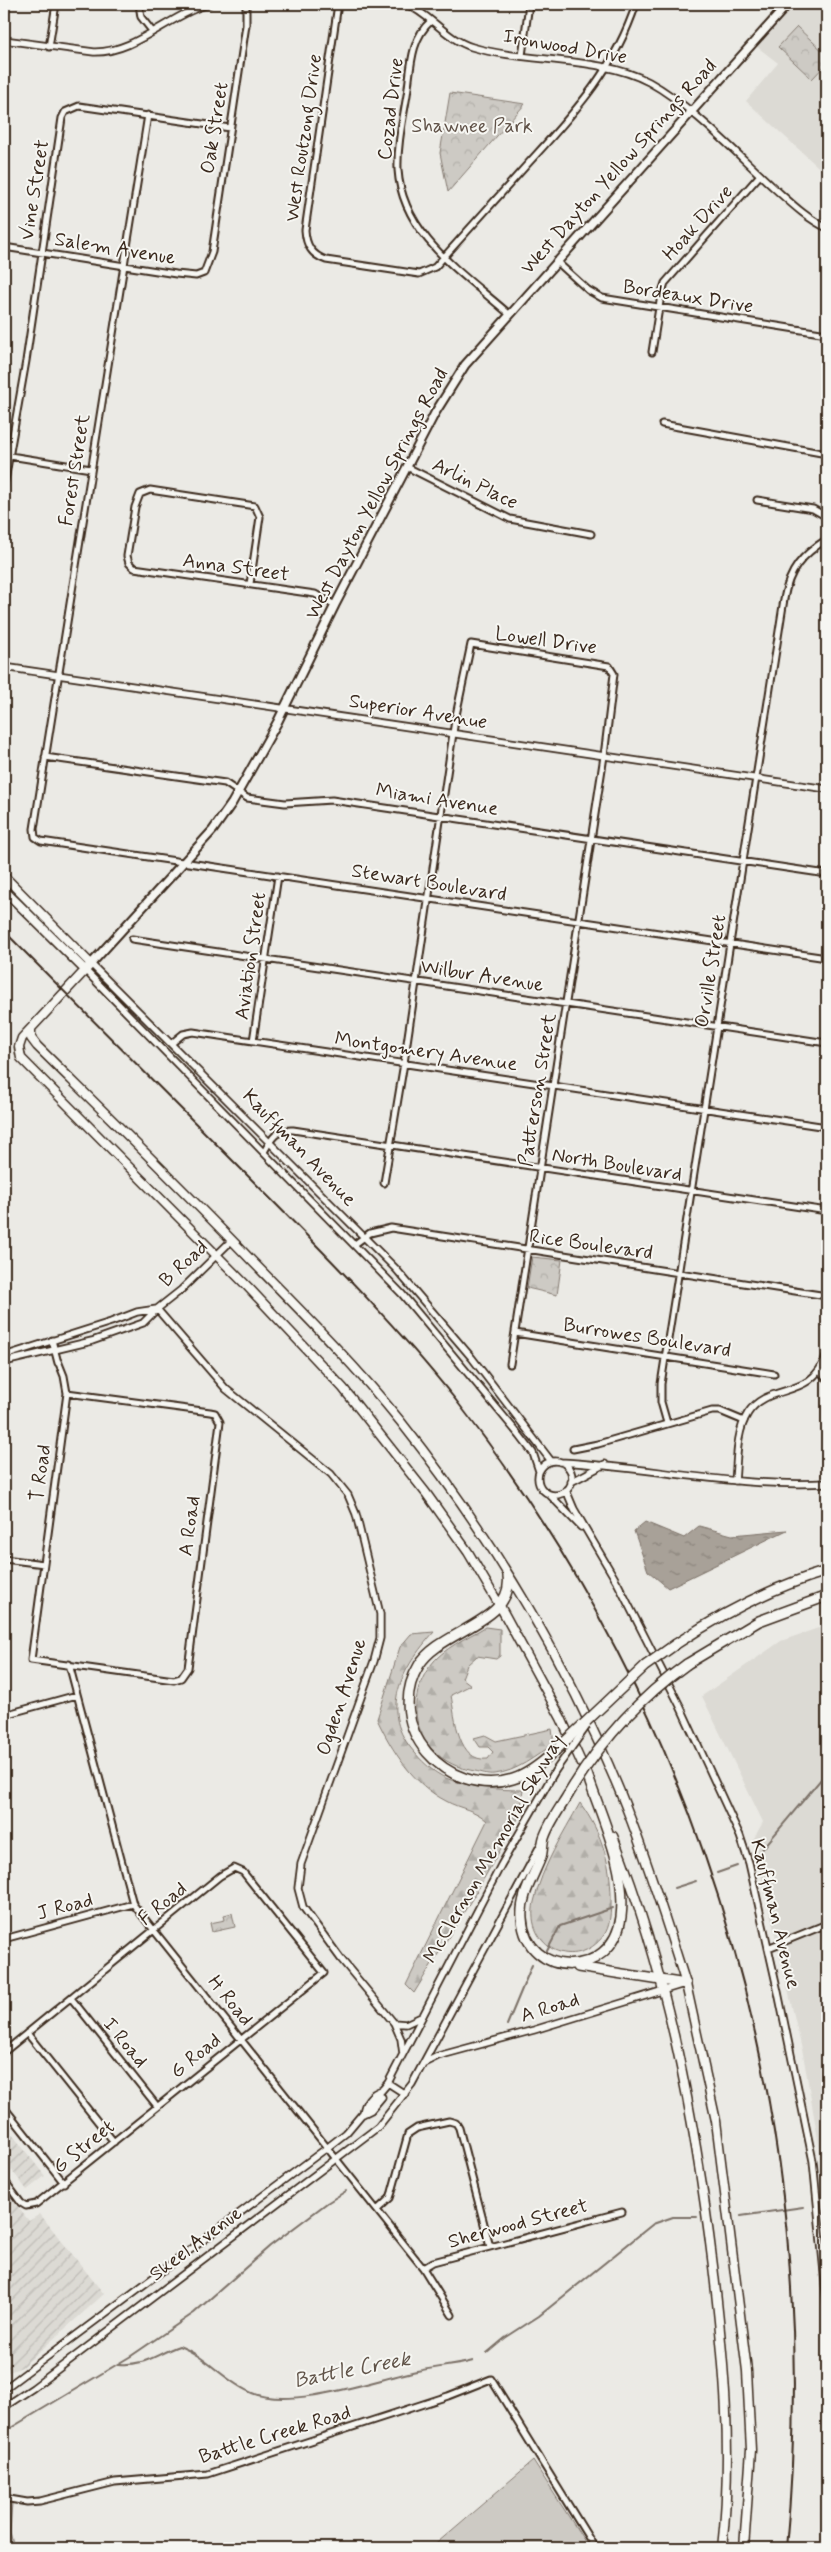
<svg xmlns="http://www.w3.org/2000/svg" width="831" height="2552" font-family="Mynerve,sans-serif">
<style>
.built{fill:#dcdad4}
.industrial{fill:url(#industrial-furrows)}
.green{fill:#cdcac4;stroke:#847a71}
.forest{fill:url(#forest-firs);stroke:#847a71}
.park{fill:url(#park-crowns);stroke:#847a71}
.water{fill:url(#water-ripples);stroke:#7c7167}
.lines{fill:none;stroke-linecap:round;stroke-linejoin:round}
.stream{stroke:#7c7167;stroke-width:2}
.minor-casing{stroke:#3b2a1e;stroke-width:9}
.tertiary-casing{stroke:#3b2a1e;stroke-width:9}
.secondary-casing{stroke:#3b2a1e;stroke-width:11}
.primary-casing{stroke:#3b2a1e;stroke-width:11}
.trunk-casing{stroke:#3b2a1e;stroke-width:11}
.motorway-casing{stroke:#3b2a1e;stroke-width:12}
.minor{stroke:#f6f6f2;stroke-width:5}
.tertiary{stroke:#f6f6f2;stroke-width:5.5}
.secondary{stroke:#f6f6f2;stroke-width:7}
.primary{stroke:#f6f6f2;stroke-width:8}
.trunk{stroke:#f6f6f2;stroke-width:8}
.motorway{stroke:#f6f6f2;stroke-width:9}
.rail{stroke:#3b2a1e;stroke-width:2}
.tertiary-bridge-casing{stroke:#3b2a1e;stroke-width:9;stroke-linecap:butt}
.motorway-bridge-casing{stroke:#3b2a1e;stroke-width:12;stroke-linecap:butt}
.tertiary-bridge{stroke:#f6f6f2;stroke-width:5.5}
.motorway-bridge{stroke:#f6f6f2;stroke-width:9}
.labels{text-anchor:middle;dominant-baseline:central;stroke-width:4;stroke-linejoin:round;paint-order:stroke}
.street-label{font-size:20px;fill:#3b2a1e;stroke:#f6f6f2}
.park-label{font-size:20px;fill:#605248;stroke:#f6f6f2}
.water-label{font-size:21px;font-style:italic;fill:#615449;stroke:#f6f6f2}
</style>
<defs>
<pattern id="industrial-furrows" width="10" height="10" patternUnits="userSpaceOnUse" patternTransform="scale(1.25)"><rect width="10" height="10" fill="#dcdad4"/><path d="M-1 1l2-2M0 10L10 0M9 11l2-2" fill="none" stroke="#bebbb6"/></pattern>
<pattern id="forest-firs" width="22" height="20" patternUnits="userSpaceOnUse" patternTransform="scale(1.25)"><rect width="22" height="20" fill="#cdcac4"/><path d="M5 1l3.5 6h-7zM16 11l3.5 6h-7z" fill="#b1aea8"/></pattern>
<pattern id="park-crowns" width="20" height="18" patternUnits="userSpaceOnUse" patternTransform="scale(1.25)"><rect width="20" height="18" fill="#cdcac4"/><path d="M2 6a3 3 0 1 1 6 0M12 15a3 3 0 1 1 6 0" fill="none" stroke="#b1aea8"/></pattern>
<pattern id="water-ripples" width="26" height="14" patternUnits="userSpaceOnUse" patternTransform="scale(1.25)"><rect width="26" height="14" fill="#a8a198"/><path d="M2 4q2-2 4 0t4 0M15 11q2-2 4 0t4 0" fill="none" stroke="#8a837b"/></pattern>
</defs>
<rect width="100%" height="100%" fill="#ebeae5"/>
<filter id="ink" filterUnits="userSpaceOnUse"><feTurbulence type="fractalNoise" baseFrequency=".02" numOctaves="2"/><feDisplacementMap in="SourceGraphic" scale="10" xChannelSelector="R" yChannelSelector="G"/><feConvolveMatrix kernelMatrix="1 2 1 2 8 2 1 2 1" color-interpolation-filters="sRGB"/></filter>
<g filter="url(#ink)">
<path class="built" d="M 788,4 L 827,4 L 827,175 L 746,101 L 778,63 L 752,43 Z
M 827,1625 L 827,2190 L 803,2054 L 753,1840 L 763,1822 L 702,1696 L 781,1641 Z"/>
<path class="industrial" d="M 4,2124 L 45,2176 L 27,2190 L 4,2160 Z
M 4,2190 L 29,2221 L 40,2214 L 104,2294 L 22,2367 L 4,2374 Z"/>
<path class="green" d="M 533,2461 L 589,2548 L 431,2548 Z
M 4,2501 L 12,2503 L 10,2532 L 14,2548 L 4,2548 Z"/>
<path class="forest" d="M 485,1627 L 500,1629 L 500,1656 L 496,1659 L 477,1656 L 467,1665 L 462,1678 L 471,1685 L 451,1695 C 455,1718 458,1763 488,1759 L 493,1752 L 488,1747 L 480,1747 L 474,1738 L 485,1735 L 496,1741 L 552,1729 L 554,1744 C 535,1756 517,1772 494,1774 C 488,1775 481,1772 475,1771 C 423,1763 398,1711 430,1666 C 443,1648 467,1638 485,1627 Z
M 434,1632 C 402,1668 377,1711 415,1753 C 424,1764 438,1776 451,1780 C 474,1788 499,1790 523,1790 L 520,1815 L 475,1894 L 414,1993 L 406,1985 L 487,1821 C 475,1809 460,1809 446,1801 C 413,1784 392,1751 377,1719 L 400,1647 L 411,1634 Z
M 580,1803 C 603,1834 612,1867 611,1906 C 610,1915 610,1927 604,1935 C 576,1973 524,1948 534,1902 C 542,1866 563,1834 580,1803 Z"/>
<path class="park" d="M 797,27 L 827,55 L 827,63 L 812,79 L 778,47 Z
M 450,93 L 525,104 L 448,192 L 440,153 Z
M 532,1257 L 562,1260 L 557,1295 L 527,1288 Z
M 232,1913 L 235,1927 L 212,1932 L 210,1923 L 225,1920 L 224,1915 Z"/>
<path class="water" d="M 645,1522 L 684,1538 L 699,1526 L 732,1535 L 787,1530 L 668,1588 L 648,1571 L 634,1531 Z"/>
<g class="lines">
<path class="stream" d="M 755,1858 L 827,1772
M 717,1873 L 737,1866
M 674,1888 L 696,1881
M 547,1951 L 560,1926 L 613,1908
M 507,2025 L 532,1965
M 741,2216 L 803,2207
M 487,2353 L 505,2338 L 539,2316 L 653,2224 L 673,2217 L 697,2217
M 118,2364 C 146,2366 154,2355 179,2346 C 206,2356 225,2382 252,2393 C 293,2410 374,2380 417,2371 C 435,2367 454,2366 473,2361
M 4,2432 L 131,2356 L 194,2313 L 270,2246 L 327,2203 L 346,2191"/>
<g class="minor-casing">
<path id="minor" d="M 139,4 L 141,17 L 152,31
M 338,4 L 305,230 C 306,246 312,255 326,260 L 419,274 L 435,267 C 465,234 494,201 524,168 C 571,116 614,72 636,4
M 431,21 C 410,39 411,69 407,95 C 403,119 397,145 398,170 C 402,235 465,275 509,314
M 49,47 L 56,4
M 522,56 L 529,4
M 148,115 L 34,829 L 35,837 L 41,841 L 827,958
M 4,247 L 176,274 L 196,276 L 204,273 L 212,252 L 246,25 L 246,4
M 556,261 L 588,290 L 602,298 L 827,334
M 652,352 L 661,295 L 665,283 L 760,175
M 662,424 L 827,454
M 4,455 L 91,469
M 407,467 L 510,519 L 591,534
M 4,486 L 26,361 L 62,118 L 65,112 L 79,106 L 230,128
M 757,500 L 813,509 L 827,517
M 250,584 L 260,517 L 255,506 L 150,490 L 140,494 L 135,507 L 127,556 L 129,563 L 134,568 L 315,594 L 335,605
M 45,757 L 225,783 L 247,798 L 285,803 L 332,800 L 827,874
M 132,939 L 827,1043
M 253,1041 L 278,876
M 172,1043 L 183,1034 L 193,1032 L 827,1127
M 264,1152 C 271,1139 276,1129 293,1130 L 827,1211
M 384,1183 L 404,1063 L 455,720 L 471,644 L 609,666 L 614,674 L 604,756 L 510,1364
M 355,1244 L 370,1233 L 391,1228 L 827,1296
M 515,1333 L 774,1374
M 52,1340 L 58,1363
M 58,1361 L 64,1376 L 67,1393 L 31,1660 L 174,1680 L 181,1678 L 188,1668 L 220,1422 L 215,1413 L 210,1412 L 67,1393
M 819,1371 L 827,1378
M 667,1423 L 661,1402 L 661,1384 L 784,599 C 789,570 802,555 827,539
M 573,1449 L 598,1444 L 712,1411 L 720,1411 L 744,1421
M 4,1559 L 44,1564
M 69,1664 L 133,1904 L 423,2268 L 452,2315
M 4,1715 L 77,1695
M 4,1939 L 133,1904
M 71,1998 L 157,2106
M 27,2033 L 114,2142
M 4,2052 L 220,1876 L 234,1868 L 243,1872 L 324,1973 L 36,2204 L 26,2206 L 21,2203 L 4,2180
M 4,2107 L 64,2183
M 377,2210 L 390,2198 L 392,2192 L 408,2134 L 417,2128 L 449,2121 L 456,2123 L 459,2128 L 490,2247
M 423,2268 L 433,2262 L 622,2212
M 4,2498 L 27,2502 L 40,2501 L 115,2482 L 208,2474 L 448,2396 L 491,2379 L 595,2548"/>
</g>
<g class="tertiary-casing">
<path id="tertiary" d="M 406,4 C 430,14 446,39 472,47 C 525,63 601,56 649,82 C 691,105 737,154 773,187 C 791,203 806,218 827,228
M 4,40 L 94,52 C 135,53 169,15 209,4
M 4,667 L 827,789
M 91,964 L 396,1269 L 472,1358 L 551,1461
M 85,970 L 402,1294 L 520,1436 L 533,1453 L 539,1471
M 157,1309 L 226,1389 L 331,1474 L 348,1495 L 356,1514 L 380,1614 L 380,1638 L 374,1661 L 301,1864 L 298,1888 L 303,1907 L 341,1959 L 394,2023 L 401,2039 L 403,2054
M 4,1356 L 111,1322 L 137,1312 L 157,1309
M 4,1362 L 92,1341 L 143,1323 L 157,1309 L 181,1290 L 232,1240
M538 1478a17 17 0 1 1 34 0a17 17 0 1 1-34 0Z
M 560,1462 C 649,1467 737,1488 827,1483
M 735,1481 C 737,1460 736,1432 748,1413 C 769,1381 812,1402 827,1353
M 571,1482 L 605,1464
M 566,1490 L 574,1509 L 618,1584 L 680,1706 L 740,1836 L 749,1863 L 778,1992 L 813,2161 L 827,2303
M 549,1494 L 581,1527
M 768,1948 L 827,1924
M 394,2023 L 406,2024 L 421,2017
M 424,2063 L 438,2056 L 534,2030 L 684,1984
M 388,2083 L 405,2094
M 365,2113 L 371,2110 L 382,2097
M 363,2114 C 364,2103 371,2093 382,2090
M 4,2389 L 328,2147 L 346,2133 L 388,2083 L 501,1865 L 555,1771
M 4,2407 L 33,2388 L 378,2127 L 412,2084 L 541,1844"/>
</g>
<g class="secondary-casing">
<path id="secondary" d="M 91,964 L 213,830 L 232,803 L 277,723 L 335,605 L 435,413 L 465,365 L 788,4"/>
</g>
<g class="primary-casing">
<path id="primary" d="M 4,876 L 91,964 L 22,1038 L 19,1047 L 21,1058 L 248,1287 L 343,1388 L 426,1493 L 468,1552 L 500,1606
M 4,890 L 85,970
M 31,1029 L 31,1038 L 37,1046 C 109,1117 181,1187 251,1260 C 302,1312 355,1365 401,1422 C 493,1538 572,1670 626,1807 C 649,1865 667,1924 686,1984"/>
</g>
<g class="trunk-casing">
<path id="trunk" d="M 500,1606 L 561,1718 L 586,1773
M 613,1836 C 668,1975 695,2119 713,2266 C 724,2360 733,2453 722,2548
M 686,1984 L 716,2121 L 747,2371 L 751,2450 L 744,2548"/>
</g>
<g class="motorway-casing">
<path id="motorway" d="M 508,1576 C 515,1622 440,1630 419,1665 C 382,1726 446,1799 513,1779 C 529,1774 542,1763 554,1752
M 676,1644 C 724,1612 772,1587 827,1571
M 687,1664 L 759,1621 L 827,1596
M 568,1795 C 560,1808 549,1823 544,1838 C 542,1844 543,1851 541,1857 C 534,1876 520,1896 522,1918 C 526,1980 613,1980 621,1917 C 627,1868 602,1819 587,1774
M 578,1967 L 686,1984"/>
</g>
<use href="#minor" class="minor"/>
<use href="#tertiary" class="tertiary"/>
<use href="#secondary" class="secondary"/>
<use href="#primary" class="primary"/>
<use href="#trunk" class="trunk"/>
<use href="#motorway" class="motorway"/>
<path class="rail" d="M 4,931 C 86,1013 168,1096 250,1178 C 321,1250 392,1320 455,1399 C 712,1727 826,2135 786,2548"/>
<g class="tertiary-bridge-casing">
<path id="tertiary-bridge" d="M 555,1771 L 587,1726"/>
</g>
<g class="motorway-bridge-casing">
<path id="motorway-bridge" d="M 554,1752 L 645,1666 L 676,1644
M 568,1795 C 599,1743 638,1699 687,1664"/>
</g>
<use href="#tertiary-bridge" class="tertiary-bridge"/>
<use href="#motorway-bridge" class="motorway-bridge"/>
</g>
</g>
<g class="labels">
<g class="street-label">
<text transform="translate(565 47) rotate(10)">Ironwood Drive</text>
<text transform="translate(391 109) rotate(-83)">Cozad Drive</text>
<text transform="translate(215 128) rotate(-81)">Oak Street</text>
<text transform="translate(304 138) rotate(-82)">West Routzong Drive</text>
<text transform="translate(619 167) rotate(-48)">West Dayton Yellow Springs Road</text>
<text transform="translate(35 190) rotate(-81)">Vine Street</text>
<text transform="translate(698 223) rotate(-48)">Hoak Drive</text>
<text transform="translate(115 249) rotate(9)">Salem Avenue</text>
<text transform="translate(688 297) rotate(9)">Bordeaux Drive</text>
<text transform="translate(75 470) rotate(-81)">Forest Street</text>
<text transform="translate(475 484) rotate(26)">Arlin Place</text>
<text transform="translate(377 494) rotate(-62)">West Dayton Yellow Springs Road</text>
<text transform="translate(236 568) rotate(8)">Anna Street</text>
<text transform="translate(546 641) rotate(8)">Lowell Drive</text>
<text transform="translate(418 712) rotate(9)">Superior Avenue</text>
<text transform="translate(437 800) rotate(9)">Miami Avenue</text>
<text transform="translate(429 883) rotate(9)">Stewart Boulevard</text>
<text transform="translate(251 956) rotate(-82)">Aviation Street</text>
<text transform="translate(711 971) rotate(-81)">Orville Street</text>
<text transform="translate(482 976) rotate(9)">Wilbur Avenue</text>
<text transform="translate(426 1052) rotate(8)">Montgomery Avenue</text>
<text transform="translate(538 1090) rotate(-81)">Patterson Street</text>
<text transform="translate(299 1148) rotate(46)">Kauffman Avenue</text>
<text transform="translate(617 1165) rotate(9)">North Boulevard</text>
<text transform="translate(591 1245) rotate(8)">Rice Boulevard</text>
<text transform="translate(184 1264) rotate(-43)">B Road</text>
<text transform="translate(647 1338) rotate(9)">Burrowes Boulevard</text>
<text transform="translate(41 1473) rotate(-82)">T Road</text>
<text transform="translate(190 1526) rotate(-82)">A Road</text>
<text transform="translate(342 1697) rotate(-72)">Ogden Avenue</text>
<text transform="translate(494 1849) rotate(-60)">McClernon Memorial Skyway</text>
<text transform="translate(163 1904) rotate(-39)">F Road</text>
<text transform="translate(65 1907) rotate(-15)">J Road</text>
<text transform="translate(775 1914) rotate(76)">Kauffman Avenue</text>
<text transform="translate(230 2001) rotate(51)">H Road</text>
<text transform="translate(550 2008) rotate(-17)">A Road</text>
<text transform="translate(125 2043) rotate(51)">I Road</text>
<text transform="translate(196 2056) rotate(-39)">G Road</text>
<text transform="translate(84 2147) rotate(-39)">G Street</text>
<text transform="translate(518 2224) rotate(-15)">Sherwood Street</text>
<text transform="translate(196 2244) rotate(-37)">Skeel Avenue</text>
<text transform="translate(275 2435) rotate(-17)">Battle Creek Road</text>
</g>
<g class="park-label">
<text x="472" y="126">Shawnee Park</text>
</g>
<g class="water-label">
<text transform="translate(352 2370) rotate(-11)">Battle Creek</text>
</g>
</g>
<rect width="831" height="2552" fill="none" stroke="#f6f6f2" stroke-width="20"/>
<rect x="10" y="10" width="811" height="2532" fill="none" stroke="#3b2a1e" stroke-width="2" filter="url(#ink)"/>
</svg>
